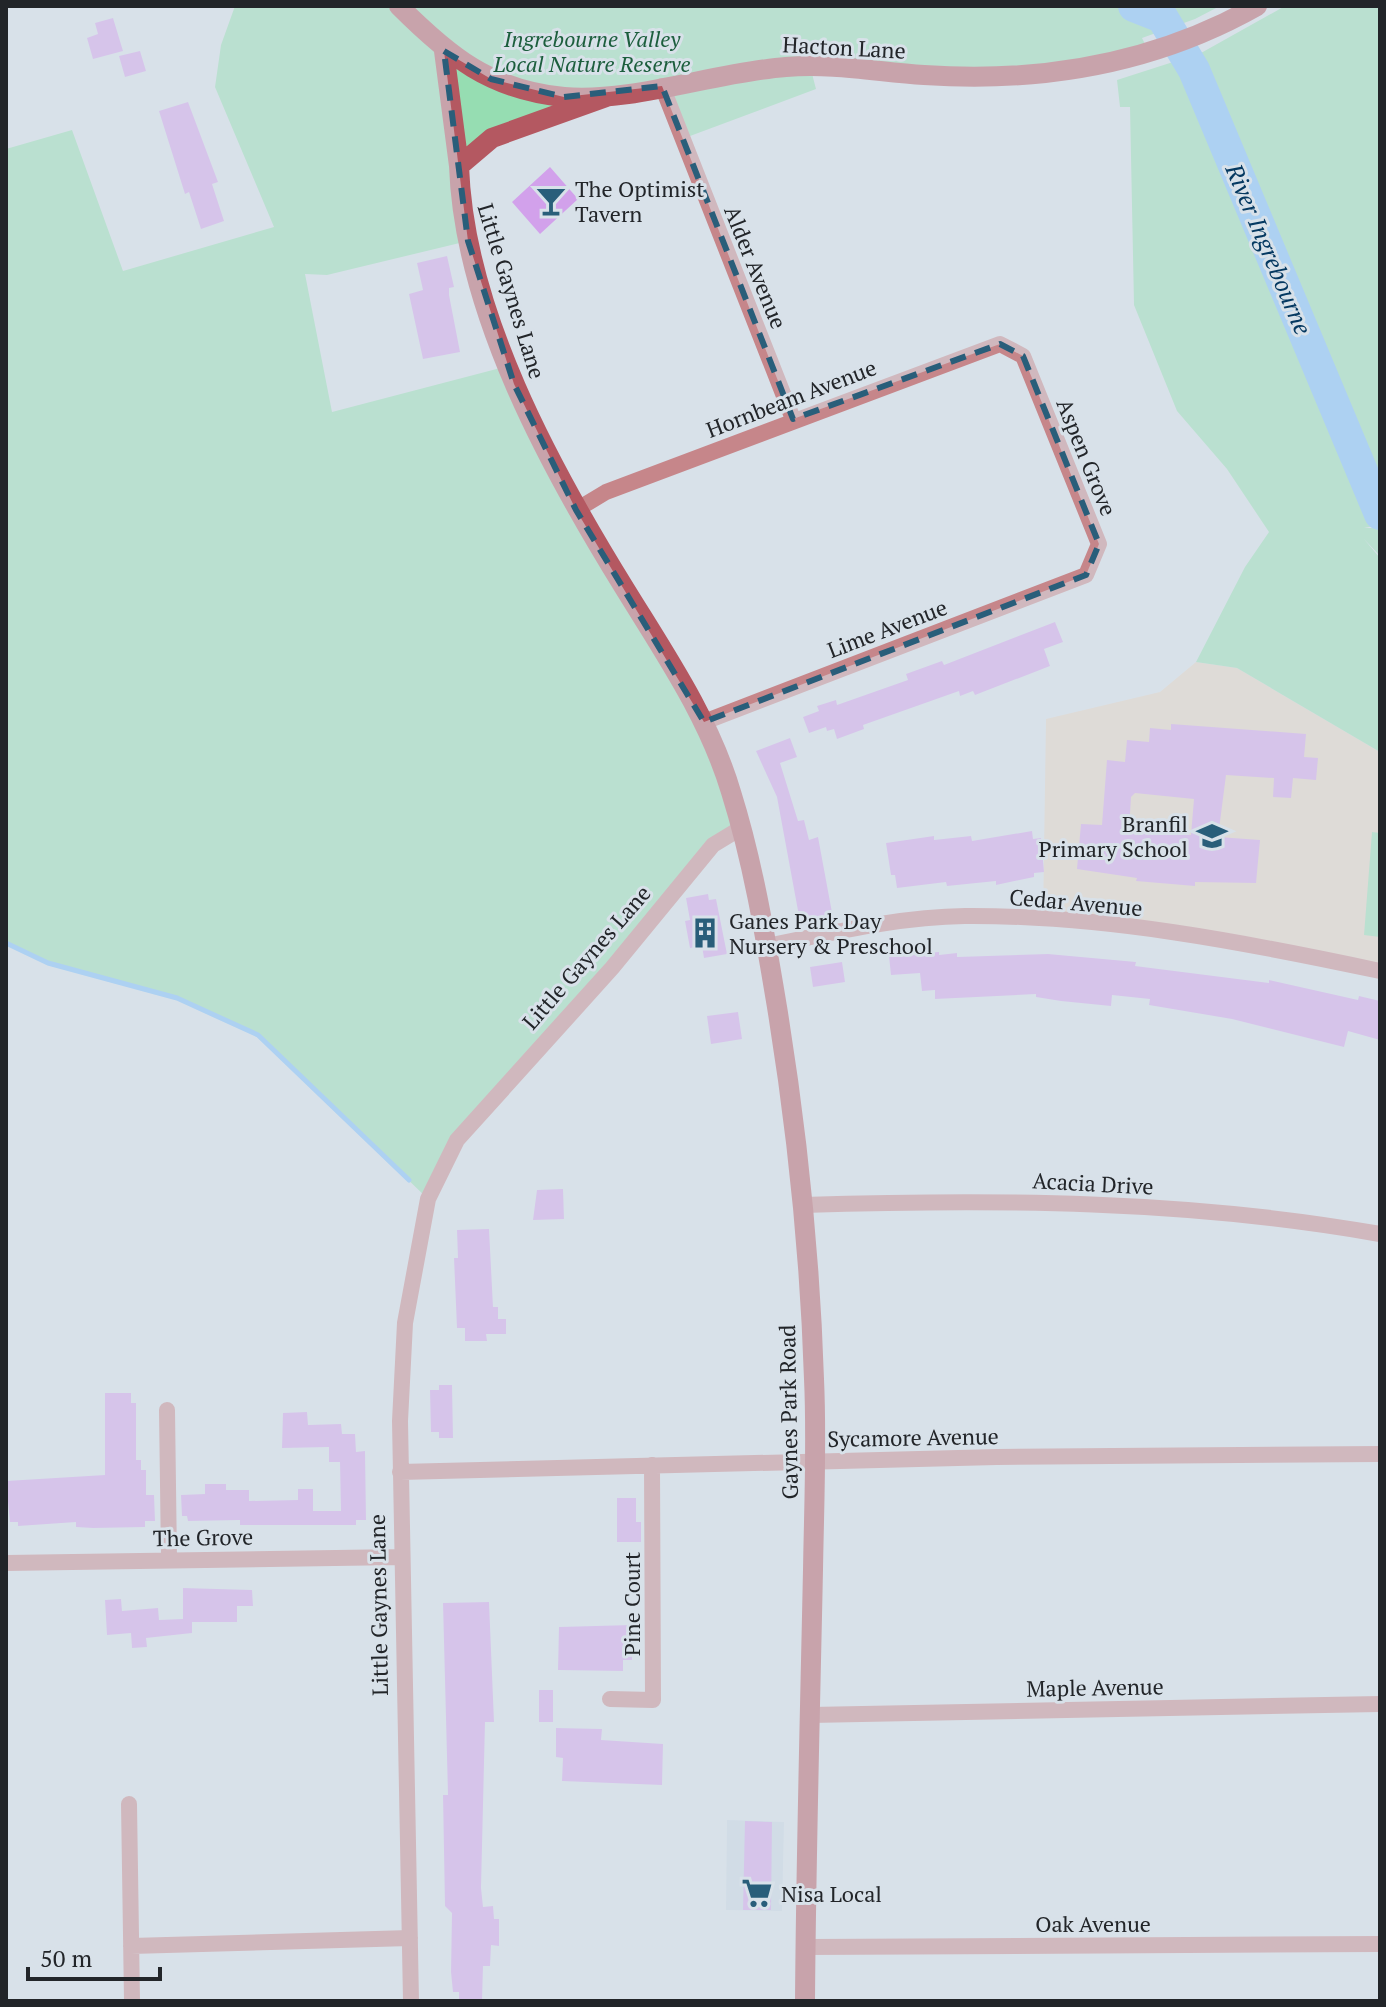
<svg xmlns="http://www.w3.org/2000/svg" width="1386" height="2007" font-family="'PT Serif',serif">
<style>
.built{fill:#c7d5e3}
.education{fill:#e5d2c2}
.green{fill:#96ddb2}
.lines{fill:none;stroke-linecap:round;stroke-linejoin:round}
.stream{stroke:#79bcfc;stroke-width:5}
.river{stroke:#79bcfc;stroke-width:32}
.building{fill:#d2a1eb;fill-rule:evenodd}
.street{stroke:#c6868a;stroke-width:16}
.secondary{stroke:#b45861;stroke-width:20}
.marked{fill:none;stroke:#295e7a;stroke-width:6;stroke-dasharray:16 10;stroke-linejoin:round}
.labels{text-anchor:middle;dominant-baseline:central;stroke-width:6;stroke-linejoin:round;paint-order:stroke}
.park-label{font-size:22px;font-style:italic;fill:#1c5e3d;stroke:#d8e1e9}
.street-label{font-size:22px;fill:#222529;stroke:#d8e1e9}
.poi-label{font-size:22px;fill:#222529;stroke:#d8e1e9;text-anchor:start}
.water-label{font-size:24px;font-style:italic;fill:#053961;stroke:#d8e1e9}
</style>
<rect width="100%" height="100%" fill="#d8e1e9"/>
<path class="built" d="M 727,1820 L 784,1822 L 782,1911 L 726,1910 Z"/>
<path class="education" d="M 1196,662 L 1237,668 L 1380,752 L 1380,971 L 1043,920 L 1046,719 L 1160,692 Z"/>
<path class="green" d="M 235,6 L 1220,6 L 1195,19 L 1142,38 L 1150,54 L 1015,76 L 810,66 L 816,89 L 682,139 L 662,86 L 513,129 L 459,166 L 468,241 L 327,275 L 305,274 L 332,412 L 508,366 L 681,681 L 741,828 L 713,845 L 457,1140 L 428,1199 L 258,1035 L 177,998 L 48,963 L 6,943 L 6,149 L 72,130 L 123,271 L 274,227 L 215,87 L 221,45 Z
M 1285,6 L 1380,6 L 1380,525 L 1364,528 L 1380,528 L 1380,556 L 1364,539 L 1380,558 L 1380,752 L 1237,668 L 1196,662 L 1245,567 L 1269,532 L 1227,469 L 1177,411 L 1134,305 L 1130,107 L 1120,107 L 1117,80 L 1201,53 Z
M 1372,832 L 1380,833 L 1380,937 L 1364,935 Z"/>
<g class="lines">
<path class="stream" d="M 6,943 L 48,963 L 177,998 L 258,1035 L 409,1180"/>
<path class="river" d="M 1134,6 L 1162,17 L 1194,70 L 1380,514"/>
</g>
<path class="building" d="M 113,18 L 123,51 L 93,59 L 87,38 L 98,34 L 95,23 Z
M 140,51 L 146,71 L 125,77 L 119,56 Z
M 188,102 L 218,182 L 212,184 L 224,221 L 201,229 L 189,192 L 185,194 L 159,111 Z
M 550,167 L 578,199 L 540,234 L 512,202 Z
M 447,256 L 454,287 L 449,288 L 449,295 L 460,352 L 423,359 L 409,294 L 423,290 L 417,263 Z
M 1055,622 L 1063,642 L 1044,649 L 1050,666 L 975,695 L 973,691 L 960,696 L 959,691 L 863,725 L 864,729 L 837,739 L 834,729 L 827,731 L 826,727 L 809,733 L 803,717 L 819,711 L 817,706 L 836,700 L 837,705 L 908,680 L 906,674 L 942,661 L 944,665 Z
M 1171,724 L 1306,734 L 1304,757 L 1318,758 L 1316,780 L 1293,778 L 1291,798 L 1273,797 L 1274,778 L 1226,775 L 1218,837 L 1260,840 L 1256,883 L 1195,882 L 1195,886 L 1136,881 L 1137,878 L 1077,869 L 1081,824 L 1102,825 L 1107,760 L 1125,762 L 1127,740 L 1149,742 L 1150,728 L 1171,730 ZM 1135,793 L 1194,799 L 1191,835 L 1129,830 L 1131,797 Z
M 790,738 L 797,757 L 780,763 L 798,821 L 804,820 L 809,840 L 818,837 L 833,918 L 807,923 L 805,915 L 799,916 L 777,797 L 756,751 Z
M 1032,831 L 1033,839 L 1041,838 L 1044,872 L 1034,873 L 1034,877 L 996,885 L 996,881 L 947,886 L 946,882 L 897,888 L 895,875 L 891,875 L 886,843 L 934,836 L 934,840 L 971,836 L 972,841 Z
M 708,894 L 709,900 L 716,899 L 727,954 L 704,958 L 702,946 L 690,948 L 685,921 L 690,920 L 686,898 Z
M 939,952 L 939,955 L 957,953 L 957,957 L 1048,954 L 1136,962 L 1135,966 L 1269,983 L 1269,980 L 1358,1000 L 1359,996 L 1380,1001 L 1380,1040 L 1348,1031 L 1344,1047 L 1232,1019 L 1149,1005 L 1150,999 L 1112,995 L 1111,1006 L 1061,1001 L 1036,997 L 1036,994 L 935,999 L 935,990 L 922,991 L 920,973 L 891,975 L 889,956 Z
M 842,962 L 845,982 L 813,987 L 810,967 Z
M 738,1012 L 742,1039 L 711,1044 L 707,1016 Z
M 563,1189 L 564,1219 L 533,1220 L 537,1190 Z
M 489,1229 L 493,1307 L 498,1307 L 498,1319 L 506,1319 L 506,1334 L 486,1334 L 487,1341 L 465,1341 L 465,1328 L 457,1328 L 454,1258 L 458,1258 L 457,1230 Z
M 439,1385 L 452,1385 L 453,1438 L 439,1438 L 439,1432 L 431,1432 L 430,1390 L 439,1390 Z
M 105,1393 L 131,1393 L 131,1403 L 136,1403 L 136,1460 L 141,1460 L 141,1470 L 146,1470 L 146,1495 L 154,1495 L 155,1521 L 145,1521 L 145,1527 L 93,1528 L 76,1527 L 76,1522 L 18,1526 L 18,1522 L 10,1522 L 6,1481 L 105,1475 Z
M 307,1412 L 308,1425 L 341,1424 L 342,1434 L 355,1434 L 356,1452 L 365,1451 L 366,1520 L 356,1520 L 356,1525 L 240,1525 L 240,1520 L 188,1521 L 187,1516 L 182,1516 L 181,1495 L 205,1494 L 205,1484 L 226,1484 L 226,1490 L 249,1490 L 249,1501 L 298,1500 L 298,1489 L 313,1489 L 313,1511 L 341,1511 L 340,1462 L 329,1462 L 329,1447 L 282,1448 L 283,1413 Z
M 617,1498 L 636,1498 L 636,1522 L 641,1522 L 641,1542 L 617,1542 Z
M 183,1588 L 252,1590 L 253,1606 L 237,1606 L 237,1622 L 192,1622 L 192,1633 L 146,1638 L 147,1647 L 132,1648 L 131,1633 L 107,1635 L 105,1600 L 121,1599 L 122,1611 L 158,1608 L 159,1620 L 183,1619 Z
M 489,1602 L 494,1722 L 485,1722 L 481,1888 L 483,1907 L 493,1906 L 494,1919 L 499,1919 L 499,1946 L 491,1945 L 490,1966 L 483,1966 L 482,2001 L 459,2000 L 459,1992 L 453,1992 L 451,1972 L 452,1913 L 445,1906 L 443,1795 L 448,1795 L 443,1603 Z
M 632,1625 L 632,1660 L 623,1660 L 623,1671 L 558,1670 L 559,1627 Z
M 539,1690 L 553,1690 L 553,1722 L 539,1722 Z
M 556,1728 L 602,1729 L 601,1740 L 663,1744 L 662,1785 L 562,1781 L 563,1758 L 556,1757 Z
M 745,1821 L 772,1822 L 771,1910 L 743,1910 Z"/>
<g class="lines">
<path class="street" d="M 662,86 L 793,419
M 576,510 L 606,492 L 1000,344 L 1023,356 L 1099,544 L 1086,575 L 704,722
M 767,946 C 832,933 897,917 965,916 C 1104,915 1244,942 1380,971
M 803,1205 C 996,1199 1189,1200 1380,1234
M 167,1410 L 169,1559
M 400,1472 L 997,1457 L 1380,1454
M 6,1563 L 400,1557
M 610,1699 L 653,1700 L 652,1465
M 810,1715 L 1380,1704
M 129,1804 L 132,2001
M 131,1946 L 410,1938
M 806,1947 L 1380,1944
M 411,2001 L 400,1421 L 405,1323 L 428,1199 L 457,1140 L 612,968 L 713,845 L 741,828"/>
<path class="secondary" d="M 399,6 C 449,56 490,90 564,97 C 632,103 716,72 786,67 C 832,63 878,72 924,75 C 1041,83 1154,64 1257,6
M 444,51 L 459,166
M 606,97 L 492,138 L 459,166 C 464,311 550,468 625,589 C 665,654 709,718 731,792 C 753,862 765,935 777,1007 C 797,1130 810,1254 814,1379 C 817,1442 814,1506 813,1570 C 810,1714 806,1857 805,2001"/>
</g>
<path d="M0 0H1386V2007H0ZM 444,51 L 491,79 L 564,97 L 662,86 L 793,419 L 1000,344 L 1023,356 L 1099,544 L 1086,575 L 704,722 L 576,510 L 514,384 L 468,241 Z" fill="#d8e1e9" fill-opacity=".55" fill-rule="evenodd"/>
<path class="marked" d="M 444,51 L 491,79 L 564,97 L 662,86 L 793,419 L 1000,344 L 1023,356 L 1099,544 L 1086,575 L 704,722 L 576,510 L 514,384 L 468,241 Z"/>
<defs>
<g id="bar-bare" transform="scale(2.4)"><path d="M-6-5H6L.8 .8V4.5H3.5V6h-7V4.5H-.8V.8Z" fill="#295e7a" stroke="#d8e1e9" stroke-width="2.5" paint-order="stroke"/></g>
<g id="school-bare" transform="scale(2.4)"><path d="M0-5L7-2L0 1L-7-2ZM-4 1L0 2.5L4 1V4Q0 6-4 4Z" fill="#295e7a" stroke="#d8e1e9" stroke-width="2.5" paint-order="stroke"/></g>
<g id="building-bare" transform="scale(2.4)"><path d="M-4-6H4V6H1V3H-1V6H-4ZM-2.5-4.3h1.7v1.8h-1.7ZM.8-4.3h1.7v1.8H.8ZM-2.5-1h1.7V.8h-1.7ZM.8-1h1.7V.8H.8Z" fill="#295e7a" stroke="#d8e1e9" stroke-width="2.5" paint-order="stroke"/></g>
<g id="supermarket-bare" transform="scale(2.4)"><path d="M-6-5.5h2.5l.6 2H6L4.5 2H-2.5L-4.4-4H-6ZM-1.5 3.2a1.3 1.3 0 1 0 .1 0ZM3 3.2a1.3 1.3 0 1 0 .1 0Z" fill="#295e7a" stroke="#d8e1e9" stroke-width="2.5" paint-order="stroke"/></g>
</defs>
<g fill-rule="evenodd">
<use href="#bar-bare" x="551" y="201"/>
<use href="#school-bare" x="1212" y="836"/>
<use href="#building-bare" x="705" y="933"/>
<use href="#supermarket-bare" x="757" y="1893"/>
</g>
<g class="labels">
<g class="park-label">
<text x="592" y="38">Ingrebourne Valley<tspan x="592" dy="25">Local Nature Reserve</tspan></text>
</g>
<g class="street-label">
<text transform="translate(844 47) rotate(3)">Hacton Lane</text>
<text transform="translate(756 267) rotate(68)">Alder Avenue</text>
<text transform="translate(512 291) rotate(73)">Little Gaynes Lane</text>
<text transform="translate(791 398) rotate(-21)">Hornbeam Avenue</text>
<text transform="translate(1087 457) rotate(68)">Aspen Grove</text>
<text transform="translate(887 628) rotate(-21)">Lime Avenue</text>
<text transform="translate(1076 902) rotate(5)">Cedar Avenue</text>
<text transform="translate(586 957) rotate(-49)">Little Gaynes Lane</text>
<text transform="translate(1093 1183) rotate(3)">Acacia Drive</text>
<text transform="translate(788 1412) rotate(-91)">Gaynes Park Road</text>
<text transform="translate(913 1437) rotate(-1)">Sycamore Avenue</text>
<text transform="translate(203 1537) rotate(-1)">The Grove</text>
<text transform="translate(631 1604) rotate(-90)">Pine Court</text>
<text transform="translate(378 1605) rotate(-91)">Little Gaynes Lane</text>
<text transform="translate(1095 1687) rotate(-1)">Maple Avenue</text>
<text x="1093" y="1923">Oak Avenue</text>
</g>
<g class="poi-label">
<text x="575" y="188">The Optimist<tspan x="575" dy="25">Tavern</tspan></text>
<text x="1188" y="823" text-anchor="end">Branfil<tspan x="1188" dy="25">Primary School</tspan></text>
<text x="729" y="920">Ganes Park Day<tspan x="729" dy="25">Nursery &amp; Preschool</tspan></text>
<text x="781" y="1893">Nisa Local</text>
</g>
<g class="water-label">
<text transform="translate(1269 249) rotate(67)">River Ingrebourne</text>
</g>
</g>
<rect width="1386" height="2007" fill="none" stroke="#222529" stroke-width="16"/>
<path d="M28 1967v12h132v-12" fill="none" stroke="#222529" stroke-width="4"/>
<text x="40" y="1967" font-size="24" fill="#222529" stroke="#d8e1e9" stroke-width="6" paint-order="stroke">50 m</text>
</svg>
